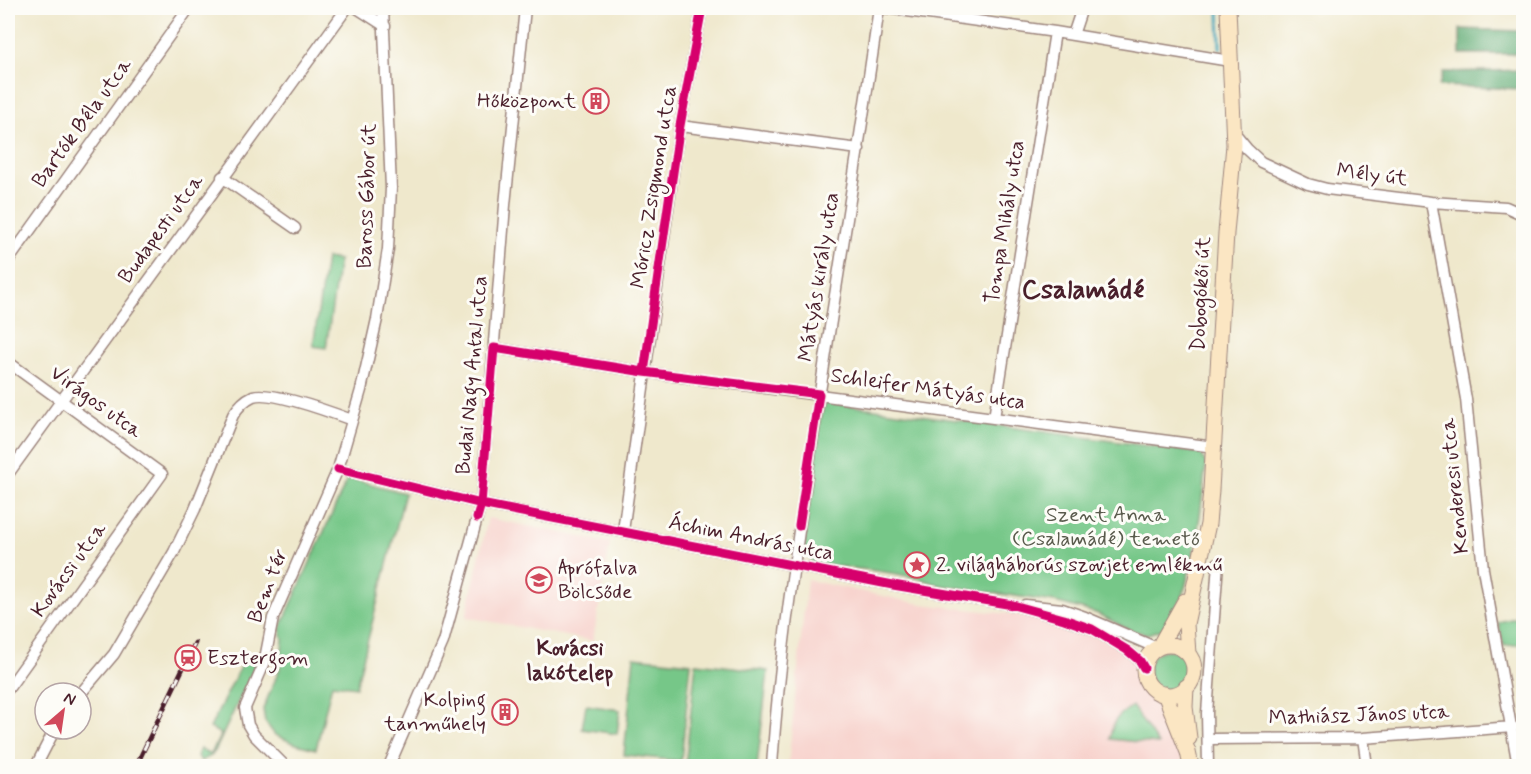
<svg xmlns="http://www.w3.org/2000/svg" width="1531" height="774" font-family="Mynerve,sans-serif">
<style>
.built{fill:#f7d0ca}
.green{fill:#76c788;stroke:#60735a;stroke-width:1.5}
.forest{fill:#60ac74;stroke:#556650;stroke-width:1.5}
.lines{fill:none;stroke-linecap:round;stroke-linejoin:round}
.stream{stroke:#41a9c0;stroke-width:3}
.street-casing{stroke:#9c847c;stroke-width:13}
.secondary-casing{stroke:#9c847c;stroke-width:17}
.street{stroke:#fff;stroke-width:10}
.secondary{stroke:#fbe6c3;stroke-width:15}
.rail-casing{stroke:#4a1f2b;stroke-width:5}
.rail{stroke:#fdfcf7;stroke-width:3;stroke-dasharray:9;stroke-linecap:butt}
.cycleway-casing{stroke:#fdfcf7;stroke-width:13}
.cycleway{stroke:#d6006c;stroke-width:9}
.labels{text-anchor:middle;dominant-baseline:central;stroke-width:6;stroke-linejoin:round;paint-order:stroke}
.poi-label{font-size:21px;fill:#4a1f2b;stroke:#fdfcf7;text-anchor:start}
.street-label{font-size:21px;fill:#4a1f2b;stroke:#fdfcf7}
.park-label{font-size:21px;fill:#595a4c;stroke:#fdfcf7}
.neighbourhood-label{font-size:22px;font-weight:bold;fill:#4a1f2b;stroke:#fdfcf7}
.district-label{font-size:27px;font-weight:bold;fill:#4a1f2b;stroke:#fdfcf7}
</style>
<rect width="100%" height="100%" fill="#fdfcf7"/>
<filter id="ink" filterUnits="userSpaceOnUse"><feTurbulence type="fractalNoise" baseFrequency=".0167" numOctaves="2"/><feDisplacementMap in="SourceGraphic" scale="12" xChannelSelector="R" yChannelSelector="G"/><feConvolveMatrix kernelMatrix="1 2 1 2 8 2 1 2 1" color-interpolation-filters="sRGB"/></filter>
<filter id="wash" filterUnits="userSpaceOnUse"><feTurbulence type="fractalNoise" baseFrequency=".008" numOctaves="4" result="noise"/><feDisplacementMap in="SourceGraphic" scale="24" xChannelSelector="R" yChannelSelector="G"/><feGaussianBlur stdDeviation="1.35" result="paint"/><feColorMatrix in="noise" values="0 0 0 0 0 0 0 0 0 0 0 0 0 0 0 0 0 1.4 0 .05"/><feComposite in="paint" operator="in"/></filter>
<g filter="url(#wash)">
<rect width="100%" height="100%" fill="#efe8cc"/>
<path class="built" d="M 488,518 L 610,543 L 593,641 L 466,617 Z
M 807,580 L 921,604 L 1018,615 L 1074,626 L 1117,646 L 1134,662 L 1136,670 L 1150,690 L 1158,694 L 1170,712 L 1184,766 L 788,766 Z"/>
<path class="green" d="M 326,258 L 339,260 L 326,348 L 313,346 Z
M 823,402 L 1201,453 L 1206,464 L 1200,516 L 1194,552 L 1183,596 L 1163,629 L 1148,634 L 1132,631 L 1096,613 L 1055,602 L 939,585 C 899,570 855,570 813,563 L 804,549 L 805,518 Z
M 348,478 L 405,493 L 356,687 L 332,684 L 316,749 L 296,744 L 275,735 L 265,722 L 263,709 L 280,668 L 283,639 L 280,629 Z
M 1520,617 L 1523,644 L 1504,646 L 1498,622 Z
M1148 670a20 20 0 1 1 40 0a20 20 0 1 1-40 0Z
M 249,654 L 253,655 L 257,662 L 215,751 L 211,756 L 201,761 L 197,756 L 200,749 L 211,754 L 221,734 L 210,728 L 245,657 Z
M 634,657 L 691,663 L 681,761 L 624,755 Z
M 696,663 L 768,671 L 757,766 L 685,766 Z
M 586,705 L 620,710 L 617,734 L 582,729 Z
M 1132,706 L 1158,744 L 1110,739 C 1112,721 1117,716 1132,706 Z"/>
<path class="forest" d="M 1460,29 L 1523,31 L 1523,54 L 1460,54 Z
M 1523,70 L 1523,89 L 1439,86 L 1443,72 Z"/>
<g class="lines">
<path class="stream" d="M 1219,8 L 1220,48"/>
</g>
</g>
<g filter="url(#ink)">
<g class="lines">
<g class="street-casing">
<path id="street" d="M 357,8 L 385,26
M 886,8 L 1055,32 L 1230,61
M 1073,35 L 1082,8
M 680,126 L 859,149
M 1233,132 L 1247,149 L 1261,162 L 1308,184 L 1327,189 L 1431,202 L 1506,207 L 1524,215
M 222,177 L 295,228
M 1431,202 L 1466,399 L 1483,569 L 1518,766
M 8,261 L 189,8
M 494,348 L 644,372 L 1214,447
M 8,362 L 162,474 L 8,689
M 994,418 L 1055,32
M 338,469 L 486,505 L 893,585 L 1013,605 L 1064,619 L 1092,629 L 1127,650 L 1140,661 L 1144,668
M 8,474 L 347,8
M 623,531 L 679,131 L 702,8
M 1025,605 L 1062,609 L 1085,617 L 1157,648
M 81,693 L 114,654 L 174,552 L 195,509 L 233,415 C 238,407 244,400 253,396 C 271,390 333,413 352,420
M 1363,738 L 1367,766
M 1208,739 L 1363,738 L 1513,727
M 36,766 L 55,729
M 285,766 L 254,735 L 248,725 L 245,708 L 264,664 L 273,618 L 338,469 L 361,390 L 377,319 L 388,249 L 391,188 L 383,8
M 389,766 L 443,642 L 481,504 L 505,205 L 525,8
M 772,766 C 779,661 795,556 811,451 C 833,303 858,156 879,8
M 1208,766 L 1207,713 L 1218,563"/>
</g>
<g class="secondary-casing">
<path id="secondary" d="M1144 670a25 25 0 1 1 50 0a25 25 0 1 1-50 0Z
M 1159,647 L 1185,601
M 1188,654 L 1186,624 L 1208,524 L 1211,490 L 1226,233 L 1234,145 L 1228,8
M 1186,687 L 1185,707 L 1189,738
M 1165,694 L 1188,752 L 1191,766"/>
</g>
<use href="#street" class="street"/>
<use href="#secondary" class="secondary"/>
<g class="rail-casing">
<path id="rail" d="M 136,766 L 195,643"/>
</g>
<use href="#rail" class="rail"/>
<g class="cycleway-casing">
<path id="cycleway" d="M 644,372 L 679,131 L 702,8
M 338,469 L 486,505 L 893,585 L 1013,605 L 1064,619 L 1092,629 L 1127,650 L 1140,661 L 1144,668
M 477,518 L 481,504 L 494,348 L 644,372 L 819,394 L 799,526"/>
</g>
<use href="#cycleway" class="cycleway"/>
</g>
</g>
<defs>
<g id="building-ring" transform="scale(1.35)"><circle r="9.5" fill="#fdfcf7" stroke="#d1495b" stroke-width="1.5"/><path d="M-4-6H4V6H1V3H-1V6H-4ZM-2.5-4.3h1.7v1.8h-1.7ZM.8-4.3h1.7v1.8H.8ZM-2.5-1h1.7V.8h-1.7ZM.8-1h1.7V.8H.8Z" fill="#d1495b"/></g>
<g id="sight-ring" transform="scale(1.35)"><circle r="9.5" fill="#fdfcf7" stroke="#d1495b" stroke-width="1.5"/><path d="M0-6L1.8-2.2L6-1.7L2.9 1.2L3.7 5.4L0 3.3L-3.7 5.4L-2.9 1.2L-6-1.7L-1.8-2.2Z" fill="#d1495b"/></g>
<g id="school-ring" transform="scale(1.35)"><circle r="9.5" fill="#fdfcf7" stroke="#d1495b" stroke-width="1.5"/><path d="M0-5L7-2L0 1L-7-2ZM-4 1L0 2.5L4 1V4Q0 6-4 4Z" fill="#d1495b"/></g>
<g id="station-ring" transform="scale(1.35)"><circle r="9.5" fill="#fdfcf7" stroke="#d1495b" stroke-width="1.5"/><path d="M-3-6H3Q5-6 5-4V2Q5 4 3 4L4.5 6H3L1.5 4h-3L-3 6H-4.5L-3 4Q-5 4-5 2V-4Q-5-6-3-6ZM-3.5-4v3h7v-3ZM-3.5 1v1.5H-2V1ZM2 1v1.5H3.5V1Z" fill="#d1495b"/></g>
</defs>
<g fill-rule="evenodd">
<use href="#building-ring" x="596" y="101"/>
<use href="#sight-ring" x="917" y="565"/>
<use href="#school-ring" x="539" y="580"/>
<use href="#station-ring" x="188" y="658"/>
<use href="#building-ring" x="505" y="712"/>
</g>
<g class="labels">
<g class="poi-label">
<text x="576" y="101" text-anchor="end">Hőközpont</text>
<text x="936" y="565">2. világháborús szovjet emlékmű</text>
<text x="558" y="568">Aprófalva<tspan x="558" dy="24">Bölcsőde</tspan></text>
<text x="207" y="658">Esztergom</text>
<text x="486" y="700" text-anchor="end">Kolping<tspan x="486" dy="24">tanműhely</tspan></text>
</g>
<g class="street-label">
<text transform="translate(82 123) rotate(-54)">Bartók Béla utca</text>
<text transform="translate(1372 175) rotate(7)">Mély út</text>
<text transform="translate(654 187) rotate(-81)">Móricz Zsigmond utca</text>
<text transform="translate(367 196) rotate(-88)">Baross Gábor út</text>
<text transform="translate(1005 222) rotate(-81)">Tompa Mihály utca</text>
<text transform="translate(161 229) rotate(-54)">Budapesti utca</text>
<text transform="translate(819 277) rotate(-81)">Mátyás király utca</text>
<text transform="translate(1201 294) rotate(-87)">Dobogókői út</text>
<text transform="translate(472 375) rotate(-85)">Budai Nagy Antal utca</text>
<text transform="translate(928 389) rotate(8)">Schleifer Mátyás utca</text>
<text transform="translate(96 402) rotate(36)">Virágos utca</text>
<text transform="translate(1455 486) rotate(-96)">Kenderesi utca</text>
<text transform="translate(751 538) rotate(11)">Áchim András utca</text>
<text transform="translate(69 570) rotate(-54)">Kovácsi utca</text>
<text transform="translate(268 586) rotate(-69)">Bem tér</text>
<text transform="translate(1359 715) rotate(-2)">Mathiász János utca</text>
</g>
<g class="park-label">
<text x="1106" y="515">Szent Anna<tspan x="1106" dy="24">(Csalamádé) temető</tspan></text>
</g>
<g class="neighbourhood-label">
<text x="570" y="649">Kovácsi<tspan x="570" dy="25">lakótelep</tspan></text>
</g>
<g class="district-label">
<text x="1083" y="290">Csalamádé</text>
</g>
</g>
<rect width="1531" height="774" fill="none" stroke="#fdfcf7" stroke-width="30"/>
<g transform="translate(63 711) rotate(29)"><circle r="28" fill="#fdfcf7" stroke="#b5a4a5" stroke-width="1.5"/>
<path d="M0-4.5L10 22L0 15L-10 22Z" fill="#d1495b"/>
<text y="-9" font-size="16" font-weight="bold" text-anchor="middle" fill="#4a1f2b">N</text>
</g>
</svg>
